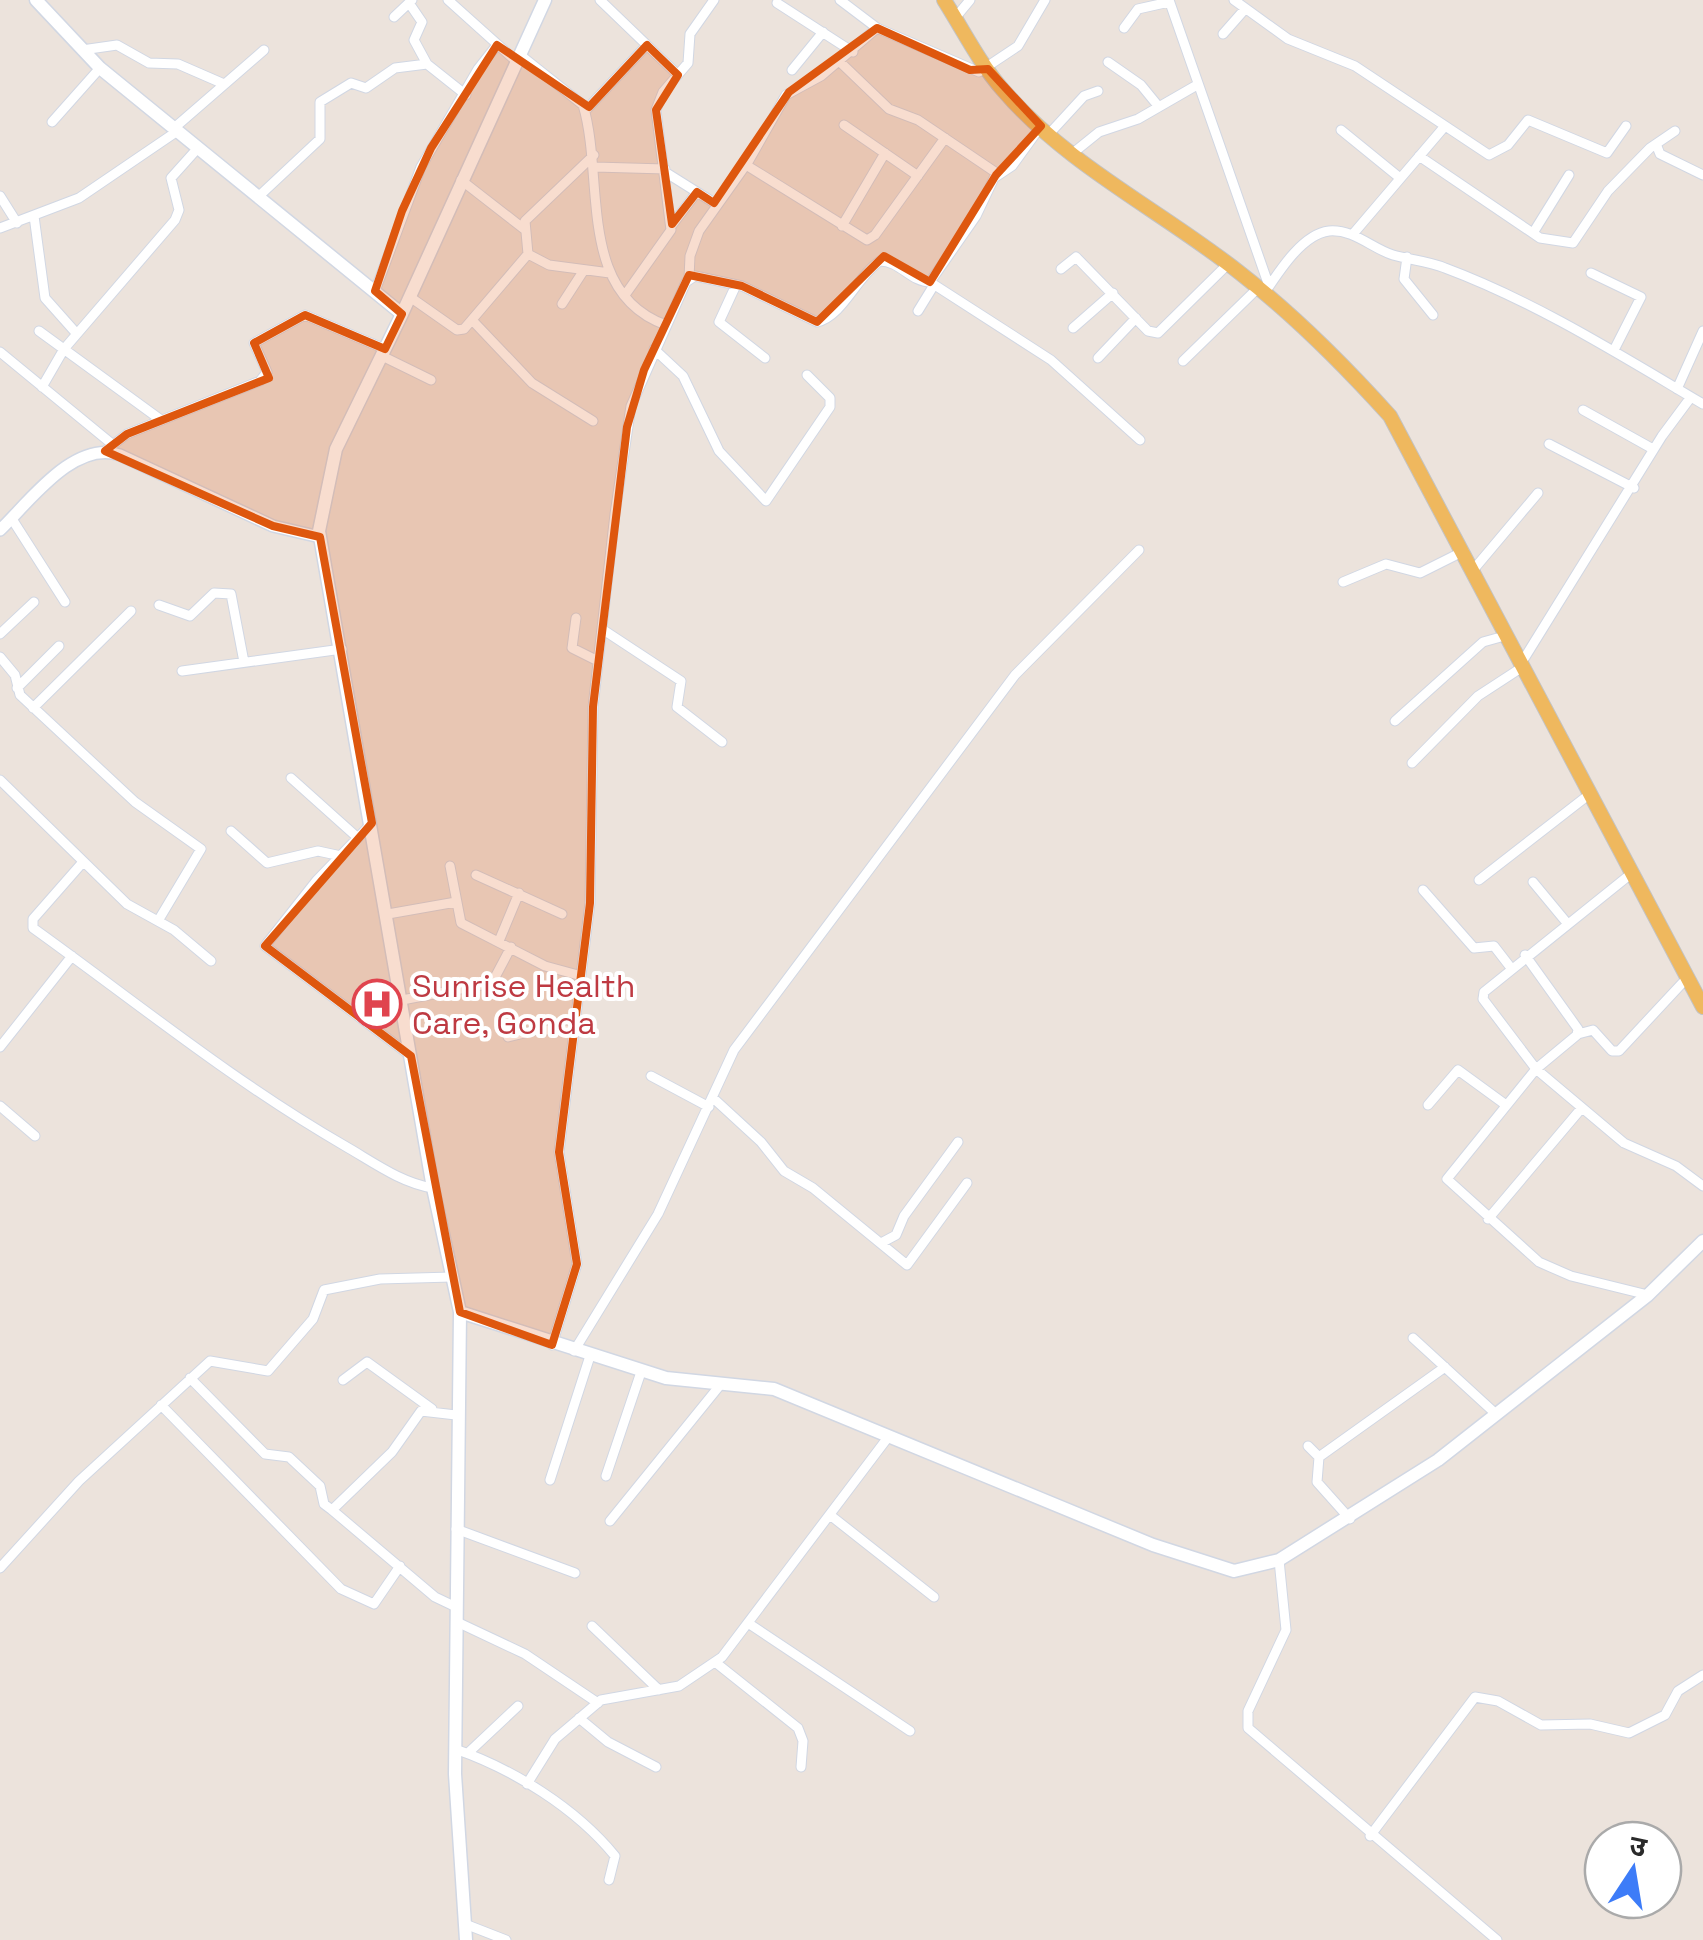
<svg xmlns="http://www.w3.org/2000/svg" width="1703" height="1940" font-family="'Space Grotesk','Noto Sans Devanagari',sans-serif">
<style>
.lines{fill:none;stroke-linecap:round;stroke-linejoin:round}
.minor-casing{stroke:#d1d7e3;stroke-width:11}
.tertiary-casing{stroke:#d1d7e3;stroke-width:14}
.secondary-casing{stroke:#d1d7e3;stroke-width:15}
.primary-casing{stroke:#c3c3c3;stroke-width:16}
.minor{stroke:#fff;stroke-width:9}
.tertiary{stroke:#fff;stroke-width:11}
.secondary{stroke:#fff;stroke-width:12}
.primary{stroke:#efb85e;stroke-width:14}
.marked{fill:#de570e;fill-opacity:0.2;stroke:#de570e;stroke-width:8;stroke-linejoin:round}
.labels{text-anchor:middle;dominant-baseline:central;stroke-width:8;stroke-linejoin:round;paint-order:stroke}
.health-label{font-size:32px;fill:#be3a42;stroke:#fff;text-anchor:start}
</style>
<rect width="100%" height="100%" fill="#ece3dc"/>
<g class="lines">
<g class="minor-casing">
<path id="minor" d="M 448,0 L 516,61
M 600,0 L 678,75
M 840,0 L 877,28 L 979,72 L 1018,46 L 1045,0
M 1169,0 L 1269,286
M 1234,0 L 1288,39 L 1355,66 L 1489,155 L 1508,145 L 1528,120 L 1607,153 L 1626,126
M 409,3 L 422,22 L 414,40 L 427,64
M 777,3 L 853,52
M 394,17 L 412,0
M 955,18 L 970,0
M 1124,28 L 1138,9 L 1169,2
M 1223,34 L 1245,9
M 82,50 L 117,45 L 149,63 L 178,64 L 224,84
M 519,54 L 583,105 C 605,178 576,293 666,325
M 840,62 L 889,109 L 918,120 L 998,174
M 1108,62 L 1141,85 L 1159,107
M 792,70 L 823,32
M 585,111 L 647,45
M 52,122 L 100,68
M 844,125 L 918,176
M 173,129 L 264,50
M 1341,130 L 1400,178
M 1050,133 L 1084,96 L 1098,91
M 1656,144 L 1660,154 L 1703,175
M 1073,153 L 1099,132 L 1138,119 L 1197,85
M 1419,156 L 1540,238 L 1573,243 L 1608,191 L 1650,148 L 1675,131
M 746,165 L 867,240 L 875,235 L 945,138
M 595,167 L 665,169
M 665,172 L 716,204
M 461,180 L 524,229
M 0,196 L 17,223
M 258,197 L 320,139 L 320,102 L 351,83 L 366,88 L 395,68 L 427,64 L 466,95
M 34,216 L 45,298 L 77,334
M 672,225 L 697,192
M 842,226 L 885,153
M 0,228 L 79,198 L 176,132
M 1533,233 L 1569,175
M 1353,234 L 1445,126
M 528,254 L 549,265 L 610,273
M 1407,257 L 1404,279 L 1433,315
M 1061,269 L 1076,257 L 1148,331 L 1158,333 L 1228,264
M 1591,273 L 1641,297 L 1614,350
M 689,278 L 690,256 L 699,231 L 748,162 L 786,95 L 821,76 L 877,28
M 930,282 L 1051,360 L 1140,440
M 736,285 L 719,322 L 765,358
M 375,291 L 421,167 L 478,69 L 497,45
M 1264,294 C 1278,273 1302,234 1329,231 C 1354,229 1371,248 1393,255 C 1410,260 1428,261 1445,268 C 1536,302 1620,355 1703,404
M 625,295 L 671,230 L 656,110 L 663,92 L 688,63 L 690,34 L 714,0
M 410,297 L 457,330 L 464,329 L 528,254 L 525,221 L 594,155
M 562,304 L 584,270
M 918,311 L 934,285
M 472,320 L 532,383 L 593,421
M 1073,328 L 1113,293
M 39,331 L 161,420
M 654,349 L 683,376 L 719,451 L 766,501 L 830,407 L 830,398 L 807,375
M 0,352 L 112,444
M 382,356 L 431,380
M 1098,358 L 1136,318
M 1183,361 L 1258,288
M 42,387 L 64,349 L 175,220 L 179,210 L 171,178 L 197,149
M 1677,389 L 1703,331
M 1583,410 L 1653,449
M 1549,444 L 1634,488
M 105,451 L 127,434 L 260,381 L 267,372 L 254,343 L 305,315 L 385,349
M 12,519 L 65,602
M 1474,569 L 1538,493
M 1343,582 L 1386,564 L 1420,573 L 1464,551
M 159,605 L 190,616 L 214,593 L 231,594 L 244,662
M 576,618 L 572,648 L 598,661
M 602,629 L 681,681 L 677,707 L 722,742
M 0,634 L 34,602
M 0,657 L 15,675 L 20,695 L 135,802 L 201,849 L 158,921
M 1522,662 L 1662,436 L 1691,397
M 182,671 L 342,649
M 17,688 L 59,646
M 33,708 L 131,611
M 1395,721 L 1483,642 L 1508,635
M 1412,763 L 1478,696 L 1524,666
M 291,778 L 358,838
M 0,780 L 127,904 L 174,930 L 211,961
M 370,825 L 317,880 L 265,946 L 411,1056
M 231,831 L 267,863 L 318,851 L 341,856
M 83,862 L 33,919 L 33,928 C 136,1002 234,1082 345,1146 C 373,1162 401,1183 433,1188
M 450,866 L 461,923 L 545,966 L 578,975
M 1632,873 L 1484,992 L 1483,999 L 1536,1069 L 1447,1179 L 1539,1262 L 1571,1276 L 1648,1295
M 476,875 L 562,914
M 1479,880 L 1591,793
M 1533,882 L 1567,923
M 1423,890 L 1474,948 L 1494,946 L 1511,968
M 388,914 L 456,902
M 499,941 L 519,893
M 1525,955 L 1578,1029 L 1577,1035 L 1536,1069 L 1624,1143 L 1676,1166 L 1703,1186
M 402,1000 L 492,983 L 511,947
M 1578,1034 L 1593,1030 L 1612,1051 L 1619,1051 L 1687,978
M 508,1037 L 537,1030 L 571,1030
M 0,1047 L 72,956
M 651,1076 L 709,1107
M 712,1097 L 761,1142 L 784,1171 L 813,1188 L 907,1265 L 967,1183
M 1428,1105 L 1458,1070 L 1506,1105
M 0,1106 L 35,1136
M 1488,1219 L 1580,1110
M 881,1243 L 896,1235 L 904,1216 L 958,1142
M 1413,1338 L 1496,1414
M 552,1345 L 577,1264 L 559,1152 L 590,903 L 593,707 L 615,514 L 631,406 L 686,282 L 695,276 L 742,286 L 817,322 C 843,316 857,276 880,261 C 900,261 911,282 930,282 L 976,216 L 994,178 L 1012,166 L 1041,126
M 574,1351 L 658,1214 L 734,1050 L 1015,675 L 1139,550
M 190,1378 L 265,1454 L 289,1457 L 320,1486 L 324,1504 L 332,1510 L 435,1597 L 456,1607
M 343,1380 L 367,1362 L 432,1409
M 161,1405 L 341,1589 L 374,1604 L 400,1566
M 1308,1446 L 1319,1457 L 1317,1482 L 1350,1519
M 1319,1457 L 1445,1367
M 606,1476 L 641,1372
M 550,1480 L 590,1356
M 332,1510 L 392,1452 L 421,1411 L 456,1415
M 830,1515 L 934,1597
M 610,1521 L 721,1384
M 456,1529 L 575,1573
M 1279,1560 L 1286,1630 L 1248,1711 L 1248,1728 L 1497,1940
M 0,1568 L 79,1481 L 210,1361 L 268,1371 L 313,1319 L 324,1290 L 380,1279 L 452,1277
M 457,1622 L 525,1654 L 598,1703
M 748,1623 L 910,1731
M 592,1626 L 659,1690
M 715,1662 L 798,1728 L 803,1741 L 801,1767
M 579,1718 L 608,1742 L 656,1767
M 455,1749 C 513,1769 576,1808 615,1856 L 609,1880
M 468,1753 L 518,1706
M 527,1784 L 555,1739 L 601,1700 L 679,1686 L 722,1657 L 889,1436
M 1370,1836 L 1475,1697 L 1498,1701 L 1541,1725 L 1590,1724 L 1629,1733 L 1665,1715 L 1678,1691 L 1703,1675
M 465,1924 L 506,1940"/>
</g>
<g class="tertiary-casing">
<path id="tertiary" d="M 0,530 C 30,501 75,439 120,455 L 273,526 L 320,537"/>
</g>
<g class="secondary-casing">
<path id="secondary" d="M 36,0 L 100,68 L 402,314 L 336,449 L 319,531 L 433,1188 L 460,1312 L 455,1774 L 466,1940
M 402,314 L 545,0
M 460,1312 L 666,1378 L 774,1389 L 1153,1545 L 1234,1571 L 1279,1560 L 1438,1460 L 1648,1295 L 1703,1241"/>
</g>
<g class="primary-casing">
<path id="primary" d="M 944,0 C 963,30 980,64 1003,90 C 1068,166 1162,211 1240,273 C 1294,315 1344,365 1390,416 L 1703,1007"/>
</g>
<use href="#minor" class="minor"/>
<use href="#tertiary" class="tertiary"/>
<use href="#secondary" class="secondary"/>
<use href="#primary" class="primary"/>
</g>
<path class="marked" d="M 877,28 L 970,70 L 988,69 L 1041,126 L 996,175 L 930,282 L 884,256 L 817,322 L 742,286 L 689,275 L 644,370 L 627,427 L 593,707 L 590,903 L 559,1152 L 577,1264 L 552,1345 L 460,1312 L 411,1056 L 265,946 L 372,823 L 320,537 L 273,526 L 105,451 L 127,434 L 269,378 L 254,343 L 305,315 L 385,349 L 402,314 L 375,291 L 402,211 L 431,148 L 497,45 L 589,107 L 647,45 L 678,75 L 656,110 L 672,224 L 697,192 L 714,203 L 789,92 Z"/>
<defs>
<g id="hospital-ring" transform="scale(2.5)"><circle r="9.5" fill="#fff" stroke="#e0444e" stroke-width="1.5"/><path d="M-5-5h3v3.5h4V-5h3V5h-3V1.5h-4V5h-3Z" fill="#e0444e"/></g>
</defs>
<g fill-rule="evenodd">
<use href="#hospital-ring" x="377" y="1004"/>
</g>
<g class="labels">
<g class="health-label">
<text x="412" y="986">Sunrise Health<tspan x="412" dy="37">Care, Gonda</tspan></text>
</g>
</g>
<g transform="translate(1633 1870) rotate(12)"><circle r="48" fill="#ffffff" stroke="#aaaaaa" stroke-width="2.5"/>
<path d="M0-8L18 38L0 25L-18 38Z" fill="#3d7cf8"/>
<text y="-15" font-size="28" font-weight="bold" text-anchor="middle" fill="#2a2a2a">उ</text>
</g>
</svg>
